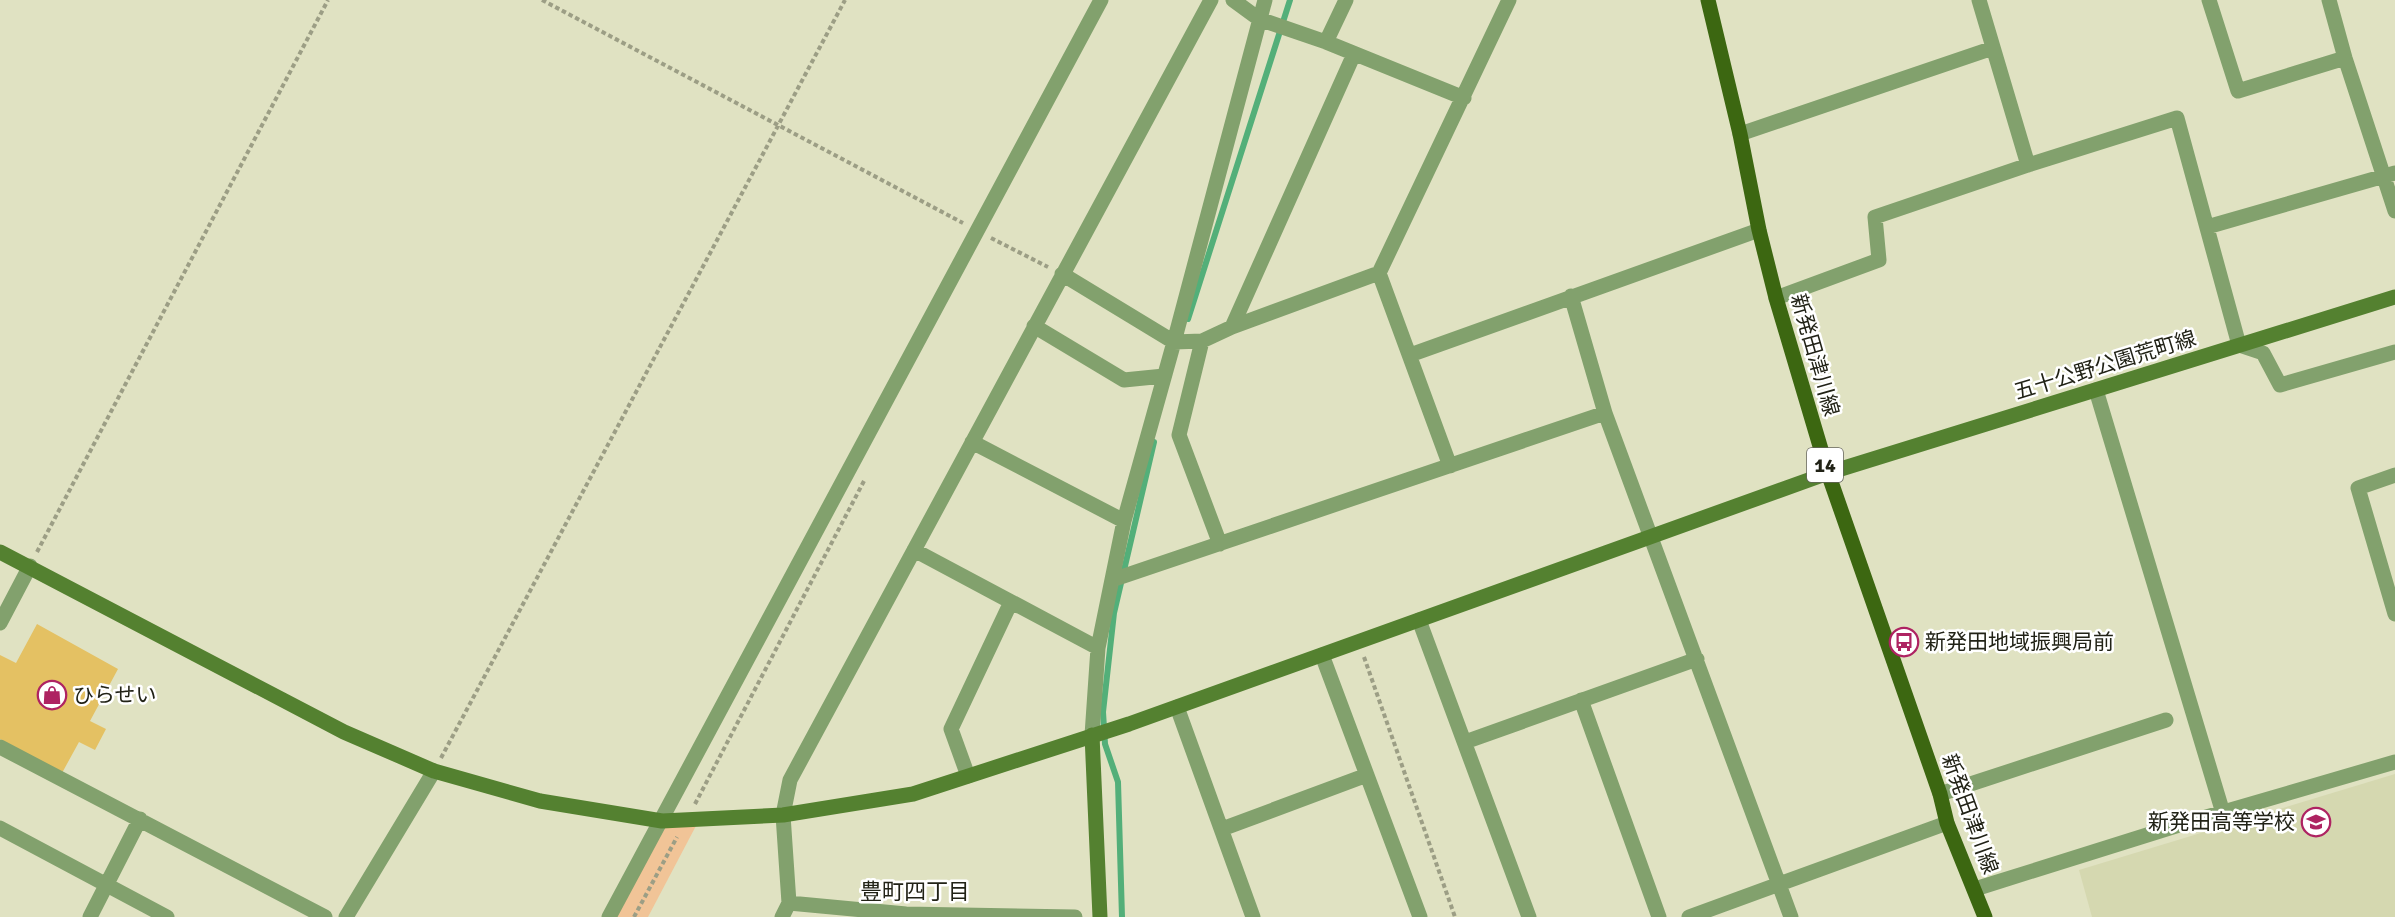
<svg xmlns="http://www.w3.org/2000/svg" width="2395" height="917" font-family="Signika,'Noto Sans JP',sans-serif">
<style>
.built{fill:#d5d8b0}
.green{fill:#f1c497}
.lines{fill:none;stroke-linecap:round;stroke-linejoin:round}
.stream{stroke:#53af79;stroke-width:6}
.building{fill:#e4c163}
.path{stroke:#9c9e85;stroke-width:4;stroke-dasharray:4.5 3;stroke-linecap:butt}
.street{stroke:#82a16d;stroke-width:15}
.secondary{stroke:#548130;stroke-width:15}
.primary{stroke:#3c6711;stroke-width:15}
.labels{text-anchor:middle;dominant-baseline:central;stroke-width:5;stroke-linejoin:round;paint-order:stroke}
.shield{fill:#fff;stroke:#64645c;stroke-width:1.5}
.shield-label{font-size:20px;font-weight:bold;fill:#212216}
.street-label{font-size:21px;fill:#212216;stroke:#fff}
.poi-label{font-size:21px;fill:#212216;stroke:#fff;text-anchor:start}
.neighbourhood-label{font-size:22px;fill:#212216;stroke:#fff}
</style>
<rect width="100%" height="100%" fill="#e0e2c2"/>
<path class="built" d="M 2395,774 L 2395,917 L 2092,917 L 2079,870 Z"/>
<path class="green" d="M 698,822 L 648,917 L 614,917 L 664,824 Z"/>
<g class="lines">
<path class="stream" d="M 1188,319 L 1290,0
M 1122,917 L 1118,782 L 1105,744 L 1103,712 L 1114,613 L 1154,442"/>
</g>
<path class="building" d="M 37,624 L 118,669 L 90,721 L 106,729 L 95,750 L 79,742 L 62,773 L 0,739 L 0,655 L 16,663 Z"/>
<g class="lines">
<path class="path" d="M 542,0 L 963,223
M 991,238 L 1048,267
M 37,552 L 328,0
M 1364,657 L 1455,917
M 441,758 L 845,0
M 695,804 L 864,481
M 634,917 L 677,837"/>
<path class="street" d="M 1233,0 L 1259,19 L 1326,42 L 1464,98
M 1979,0 L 2028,165
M 2209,0 L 2238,91 L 2345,58
M 2329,0 L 2345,58 L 2395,211
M 1326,42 L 1346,0
M 1740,134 L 1993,48
M 2207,227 L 2395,173
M 1379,273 L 1450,466
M 1062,274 L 1174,342 L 1202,341 L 1232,327 L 1379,273 L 1509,0
M 1571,296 L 1605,413
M 1776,298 L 1879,260 L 1875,217 L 2028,165 L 2177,118 L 2239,345 L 2263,353 L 2280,385 L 2395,352
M 1034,326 L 1124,380 L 1164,376
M 1232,327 L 1354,54
M 1202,341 L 1179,435 L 1220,544
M 1410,355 L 1759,230
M 2096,390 L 2223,813
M 972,442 L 1124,521
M 2395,475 L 2358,488 L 2395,614
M 914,550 L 1098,648
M 1112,580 L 1605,413 L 1791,917
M 1419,620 L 1529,917
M 0,623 L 30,566
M 1322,655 L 1420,917
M 1581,700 L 1659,917
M 1177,707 L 1253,917
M 1092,735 L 1098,648 L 1124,521 L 1174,342 L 1265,0
M 1465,742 L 1697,659
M 0,747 L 325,917
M 968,776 L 951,729 L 1011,602
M 1940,794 L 2166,720
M 0,828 L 167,917
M 1222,829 L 1367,775
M 1975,889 L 2179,825 L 2395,762
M 789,903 L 783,815 L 790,780 L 1211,0
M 90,917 L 140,819
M 346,917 L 434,771
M 609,917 L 1101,0
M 782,917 L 789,903 L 906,914 L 1075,917
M 1689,917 L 1947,823"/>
<path class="secondary" d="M 0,552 L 344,732 L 434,771 L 540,801 L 662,821 L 783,815 L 913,794 L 1129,724 L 1828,473 L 2395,297
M 1092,735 L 1100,917"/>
<path class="primary" d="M 1708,0 L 1740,134 L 1759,230 L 1776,298 L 1828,473 L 1940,794 L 1947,823 L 1985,917"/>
</g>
<defs>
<g id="bus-ring" transform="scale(1.5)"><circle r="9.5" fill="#fff" stroke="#ae2362" stroke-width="1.5"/><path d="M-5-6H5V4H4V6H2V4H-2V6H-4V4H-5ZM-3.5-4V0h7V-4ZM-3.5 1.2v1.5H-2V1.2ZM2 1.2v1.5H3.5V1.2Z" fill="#ae2362"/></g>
<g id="shop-ring" transform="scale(1.5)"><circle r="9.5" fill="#fff" stroke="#ae2362" stroke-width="1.5"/><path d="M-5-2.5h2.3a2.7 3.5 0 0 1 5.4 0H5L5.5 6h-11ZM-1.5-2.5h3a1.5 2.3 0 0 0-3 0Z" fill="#ae2362"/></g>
<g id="school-ring" transform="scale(1.5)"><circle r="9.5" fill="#fff" stroke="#ae2362" stroke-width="1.5"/><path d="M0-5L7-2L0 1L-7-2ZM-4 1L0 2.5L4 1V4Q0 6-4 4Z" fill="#ae2362"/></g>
</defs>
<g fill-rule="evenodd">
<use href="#bus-ring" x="1904" y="642"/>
<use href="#shop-ring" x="52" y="695"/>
<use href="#school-ring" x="2316" y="822"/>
</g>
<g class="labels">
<rect class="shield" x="1807" y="448" width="36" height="34" rx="4.5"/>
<g class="shield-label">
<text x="1825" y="465">14</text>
</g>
<g class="street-label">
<text transform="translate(1815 355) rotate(74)">新発田津川線</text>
<text transform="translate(2105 365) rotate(-17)">五十公野公園荒町線</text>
<text transform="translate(1970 814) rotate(70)">新発田津川線</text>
</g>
<g class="poi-label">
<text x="1925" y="642">新発田地域振興局前</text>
<text x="73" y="695">ひらせい</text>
<text x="2295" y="822" text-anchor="end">新発田高等学校</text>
</g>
<g class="neighbourhood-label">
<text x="915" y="891">豊町四丁目</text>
</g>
</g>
</svg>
